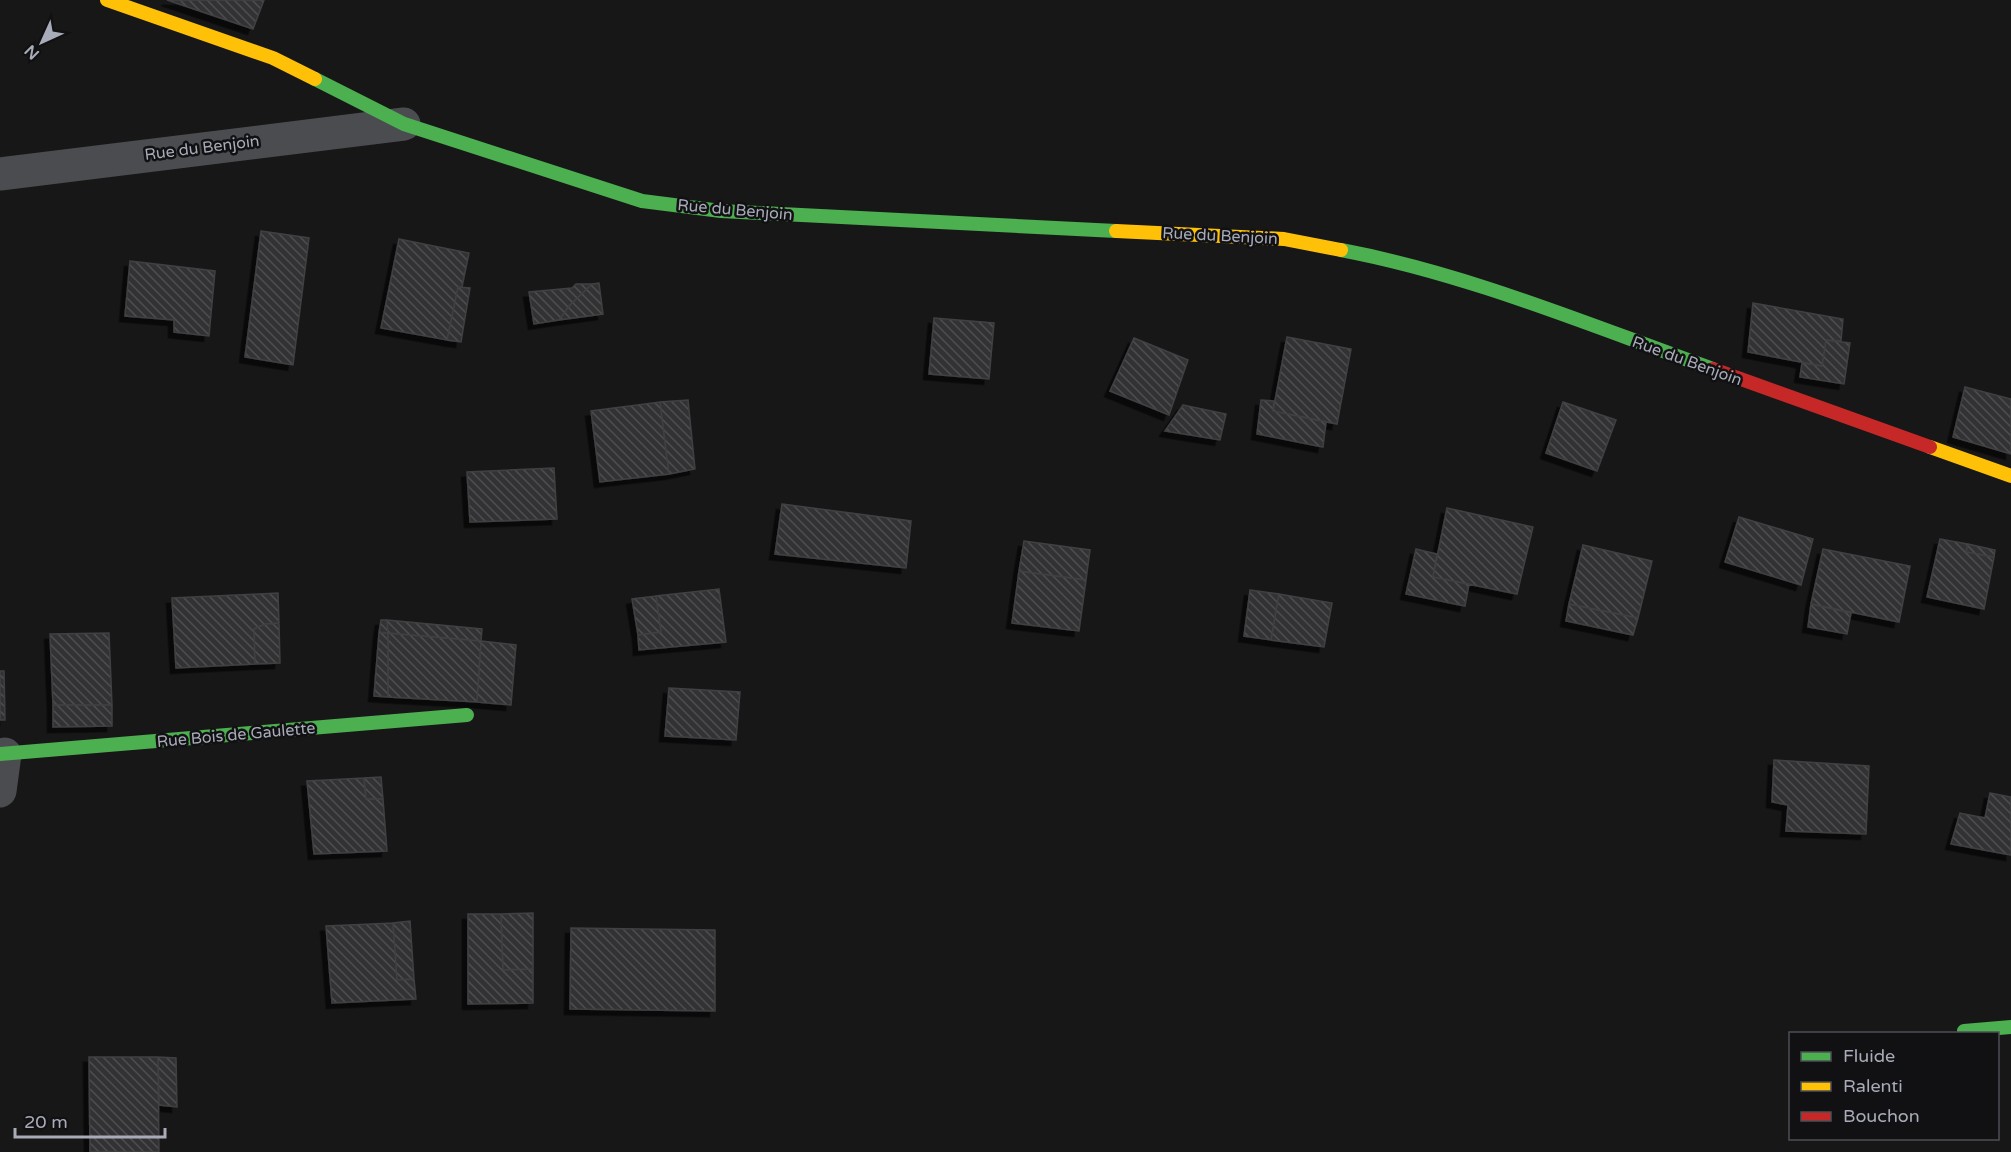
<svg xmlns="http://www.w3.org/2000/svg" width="2011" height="1152" font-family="'Varela Round',sans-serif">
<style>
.building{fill:url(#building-back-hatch);stroke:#404043;stroke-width:1.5;filter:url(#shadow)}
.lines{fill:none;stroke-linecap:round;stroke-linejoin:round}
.street{stroke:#4b4c50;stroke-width:33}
.fast{stroke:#4caf50;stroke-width:14}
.slow{stroke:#ffc107;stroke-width:14}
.jam{stroke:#c62828;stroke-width:14}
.labels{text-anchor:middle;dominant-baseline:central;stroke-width:5;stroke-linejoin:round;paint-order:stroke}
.street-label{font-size:16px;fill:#a8abb8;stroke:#111113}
</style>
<defs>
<pattern id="building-back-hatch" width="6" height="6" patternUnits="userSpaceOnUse" patternTransform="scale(1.5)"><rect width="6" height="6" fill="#333335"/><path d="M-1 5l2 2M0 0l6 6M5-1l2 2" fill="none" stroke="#4e4e50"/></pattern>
<filter id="shadow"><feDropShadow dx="-5.5" dy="5.5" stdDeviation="0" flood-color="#0009"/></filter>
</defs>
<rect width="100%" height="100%" fill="#171717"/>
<path class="building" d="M 167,0 L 264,0 L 253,29 Z
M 261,231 L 309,238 L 293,365 L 245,357 Z
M 399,239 L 469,253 L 462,287 L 458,287 L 447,340 L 381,328 Z
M 130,261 L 215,271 L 209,336 L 174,332 L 174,320 L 125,316 Z
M 599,283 L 603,314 L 559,320 L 569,306 L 592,284 Z
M 576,284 L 592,284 L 569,306 L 559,320 L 534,324 L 529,292 L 572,288 Z
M 458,287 L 470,288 L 461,342 L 447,340 Z
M 1753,303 L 1843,319 L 1841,341 L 1826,340 L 1822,366 L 1748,352 Z
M 934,318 L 994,323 L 989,379 L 929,374 Z
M 1287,337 L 1351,349 L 1337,424 L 1273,411 Z
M 1134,338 L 1188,360 L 1169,415 L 1110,391 Z
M 1826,340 L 1850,343 L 1844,384 L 1800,377 L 1802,363 L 1822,366 Z
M 1965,387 L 2011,399 L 2011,454 L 1953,437 Z
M 688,400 L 695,469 L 669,474 L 660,402 Z
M 1261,400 L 1274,401 L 1273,411 L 1326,422 L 1323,447 L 1257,434 Z
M 660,402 L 669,474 L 600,482 L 591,411 Z
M 1563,402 L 1616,420 L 1597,471 L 1546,453 Z
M 1183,405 L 1226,414 L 1220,440 L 1165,431 Z
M 554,468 L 557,519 L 470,522 L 467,472 Z
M 782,504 L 911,521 L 906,568 L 775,554 Z
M 1447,508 L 1533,527 L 1517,594 L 1433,577 Z
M 1739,517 L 1813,539 L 1801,585 L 1725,562 Z
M 1940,539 L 1968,544 L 1966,552 L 1994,557 L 1984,609 L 1927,597 Z
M 1024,541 L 1090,550 L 1086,580 L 1019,571 Z
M 1968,544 L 1995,550 L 1994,557 L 1966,552 Z
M 1583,545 L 1652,561 L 1638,618 L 1569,604 Z
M 1416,549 L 1437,554 L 1433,577 L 1469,584 L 1465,606 L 1406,594 Z
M 1823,549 L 1910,566 L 1899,622 L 1811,604 Z
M 1019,571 L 1086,580 L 1079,631 L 1012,623 Z
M 719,589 L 726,642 L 639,650 L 638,635 L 661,632 L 656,596 Z
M 1250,590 L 1279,594 L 1271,640 L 1244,636 Z
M 278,593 L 279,623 L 265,624 L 254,629 L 255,664 L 176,668 L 172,598 Z
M 1279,594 L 1332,603 L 1324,647 L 1271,640 Z
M 656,596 L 661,632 L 638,635 L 632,599 Z
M 1569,604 L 1638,618 L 1633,635 L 1566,621 Z
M 1811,604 L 1851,613 L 1847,634 L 1808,627 Z
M 381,620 L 387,620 L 388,633 L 379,633 Z
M 387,620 L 482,629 L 481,641 L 388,633 Z
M 279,623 L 280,663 L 255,664 L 254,629 L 265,624 Z
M 109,633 L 112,705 L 53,705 L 50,634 Z
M 379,633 L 388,633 L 388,697 L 374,696 Z
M 388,633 L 481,641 L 477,702 L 388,697 Z
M 481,641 L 516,645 L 511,705 L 477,702 Z
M 0,671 L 4,671 L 5,720 L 0,720 Z
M 669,688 L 740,692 L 736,740 L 665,736 Z
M 53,705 L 112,705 L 112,726 L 53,727 Z
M 1774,760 L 1869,766 L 1866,834 L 1786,831 L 1788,805 L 1772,802 Z
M 381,777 L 383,799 L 366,799 L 364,778 Z
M 364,778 L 366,799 L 383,799 L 387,851 L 314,854 L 307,781 Z
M 1990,793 L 2011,797 L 2011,855 L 1951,844 L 1960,813 L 1985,818 Z
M 533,913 L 533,969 L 503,970 L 501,914 Z
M 468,914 L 501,914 L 503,970 L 533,969 L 533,1003 L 468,1004 Z
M 410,921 L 414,979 L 397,980 L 393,923 Z
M 393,923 L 397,980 L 414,979 L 416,999 L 332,1003 L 326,926 Z
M 571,928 L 715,930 L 715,1011 L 570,1009 Z
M 89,1057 L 158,1057 L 159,1152 L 90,1152 Z
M 158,1057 L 176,1058 L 177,1107 L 159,1105 Z"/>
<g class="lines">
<path class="street" d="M 0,174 L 404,124
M 0,791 L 5,754"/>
<path class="fast" d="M 315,79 L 404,124 L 642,201 L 721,211 L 1116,231
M 1341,250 C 1469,274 1591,326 1713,369
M 0,754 L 467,715
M 1964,1031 L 2011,1027"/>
<path class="slow" d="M 107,0 L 273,58 L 315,79
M 1116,231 L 1284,239 L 1341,250
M 1930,447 L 2011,476"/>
<path class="jam" d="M 1713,369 L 1930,447"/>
</g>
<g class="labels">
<g class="street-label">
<text transform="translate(202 148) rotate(-7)">Rue du Benjoin</text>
<text transform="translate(735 210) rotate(5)">Rue du Benjoin</text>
<text transform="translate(1220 236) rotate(3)">Rue du Benjoin</text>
<text transform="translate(1687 361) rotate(20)">Rue du Benjoin</text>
<text transform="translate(236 735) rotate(-5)">Rue Bois de Gaulette</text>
</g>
</g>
<rect x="1789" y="1032" width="210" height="108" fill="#111113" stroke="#4d4f55" stroke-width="1.5"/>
<rect x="1801" y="1052" width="30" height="9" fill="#4caf50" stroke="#4d4f55" stroke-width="1.5"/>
<text x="1843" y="1062" font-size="18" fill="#a8abb8">Fluide</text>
<rect x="1801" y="1082" width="30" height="9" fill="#ffc107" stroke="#4d4f55" stroke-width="1.5"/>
<text x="1843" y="1092" font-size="18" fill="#a8abb8">Ralenti</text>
<rect x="1801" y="1112" width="30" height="9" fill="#c62828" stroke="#4d4f55" stroke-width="1.5"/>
<text x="1843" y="1122" font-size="18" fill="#a8abb8">Bouchon</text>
<g transform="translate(42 42) rotate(225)" stroke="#111113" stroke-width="4.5" paint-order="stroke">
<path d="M0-4.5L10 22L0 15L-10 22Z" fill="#a8abb8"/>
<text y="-9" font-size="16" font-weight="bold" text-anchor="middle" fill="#a8abb8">N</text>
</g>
<path d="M15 1128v9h150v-9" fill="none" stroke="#a8abb8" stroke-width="3"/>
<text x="24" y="1128" font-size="18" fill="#a8abb8" stroke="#111113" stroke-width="4.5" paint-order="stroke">20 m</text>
</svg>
